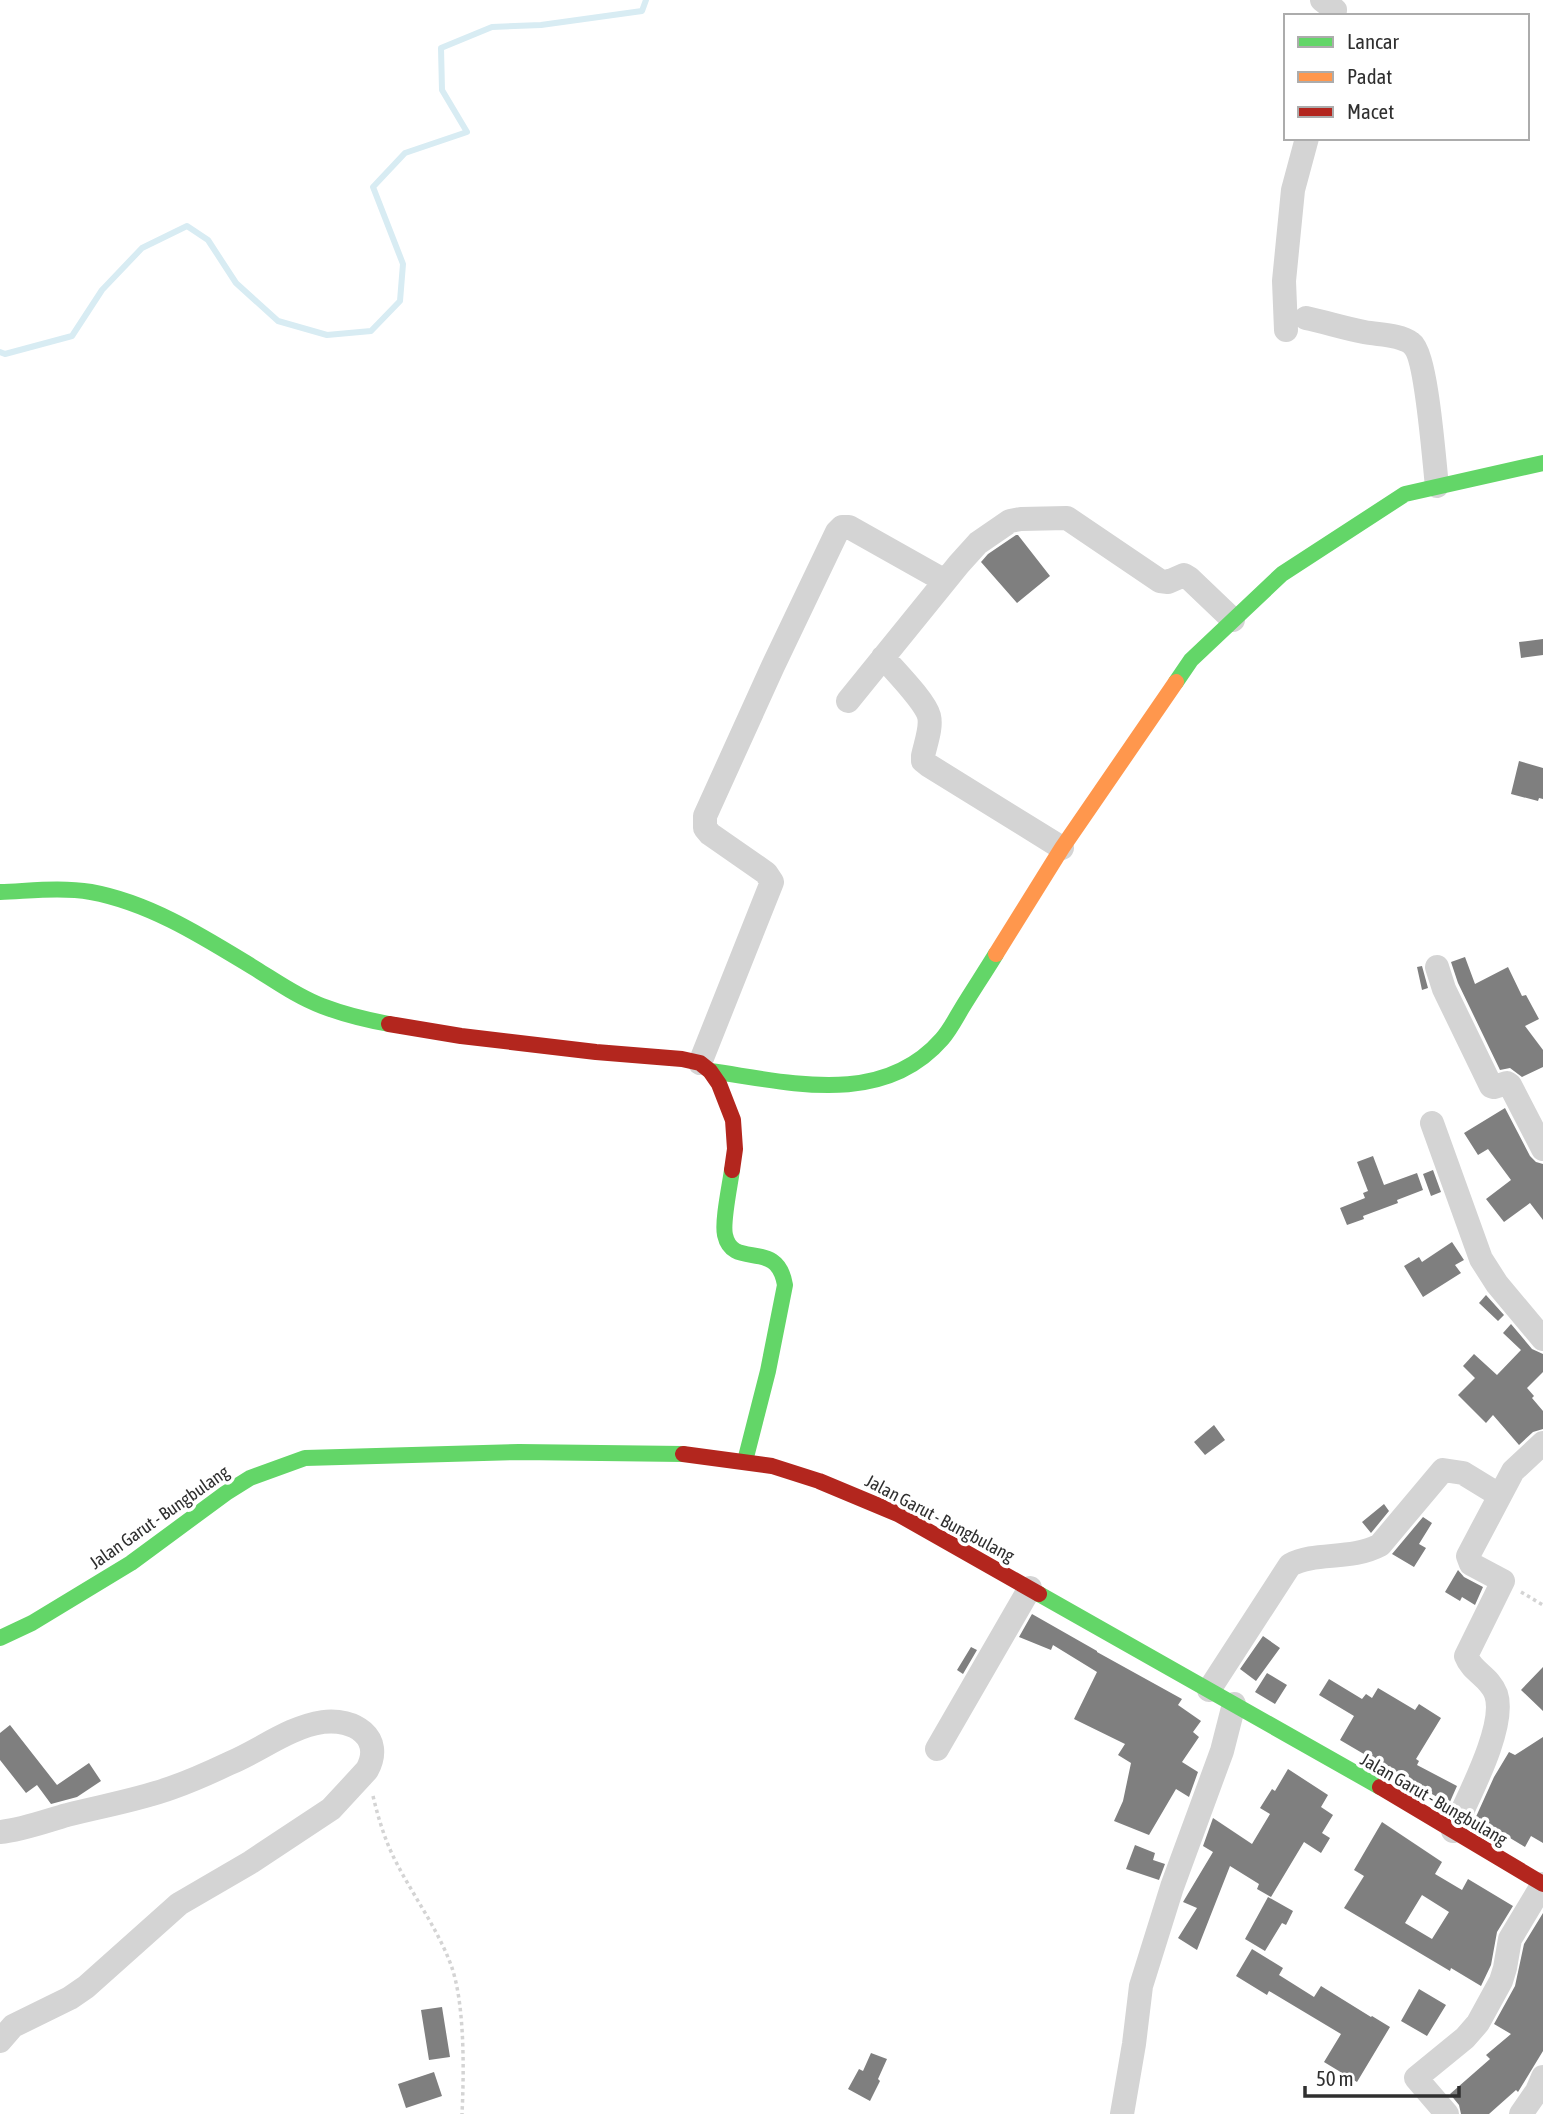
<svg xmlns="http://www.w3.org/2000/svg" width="1543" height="2114" font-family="'Asap Condensed',sans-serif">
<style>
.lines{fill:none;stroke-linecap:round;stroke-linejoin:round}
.stream{stroke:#d8ecf3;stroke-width:6}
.building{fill:#7f7f7f;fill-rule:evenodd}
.path{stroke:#d4d4d4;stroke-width:3.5;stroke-dasharray:3.5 3.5;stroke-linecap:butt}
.street{stroke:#d4d4d4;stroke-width:24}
.fast{stroke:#63d668;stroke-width:16}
.slow{stroke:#ff974d;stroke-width:16}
.jam{stroke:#b3261e;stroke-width:16}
.labels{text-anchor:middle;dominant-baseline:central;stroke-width:7;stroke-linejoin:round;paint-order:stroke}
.street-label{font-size:18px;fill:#2f2f2f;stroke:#fff}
</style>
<rect width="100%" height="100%" fill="#fff"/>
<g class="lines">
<path class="stream" d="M 0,352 L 5,354 L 72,336 L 102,290 L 142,248 L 187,226 L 208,240 L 236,283 L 278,321 L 327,335 L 371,331 L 400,301 L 403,264 L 373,187 L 405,153 L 467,132 L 442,90 L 441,48 L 492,27 L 541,25 L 642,11 L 646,0"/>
</g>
<path class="building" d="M 1016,535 L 1018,535 L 1050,576 L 1017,603 L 981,562 L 988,554 Z
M 1543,639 L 1543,655 L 1521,658 L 1519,642 Z
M 1519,761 L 1543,768 L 1543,799 L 1539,798 L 1538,801 L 1511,794 Z
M 1465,957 L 1475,984 L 1508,967 L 1522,996 L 1526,995 L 1539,1019 L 1525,1026 L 1543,1050 L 1543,1067 L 1522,1077 L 1510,1068 L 1500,1070 L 1458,983 L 1451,962 Z
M 1422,966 L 1428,988 L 1422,990 L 1417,967 Z
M 1505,1108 L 1530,1156 L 1536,1162 L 1543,1164 L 1543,1220 L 1530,1203 L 1504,1222 L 1486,1199 L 1511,1180 L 1488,1149 L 1478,1155 L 1464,1133 Z
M 1373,1156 L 1384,1185 L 1417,1173 L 1423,1190 L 1397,1200 L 1398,1203 L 1363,1216 L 1364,1219 L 1347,1225 L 1340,1208 L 1365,1198 L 1363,1193 L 1368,1191 L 1357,1162 Z
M 1433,1170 L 1441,1192 L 1431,1196 L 1423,1174 Z
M 1452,1242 L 1464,1260 L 1455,1265 L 1461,1273 L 1423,1297 L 1404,1266 L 1419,1257 L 1422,1262 Z
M 1486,1295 L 1504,1315 L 1498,1321 L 1479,1303 Z
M 1511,1324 L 1532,1349 L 1543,1354 L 1543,1372 L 1527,1388 L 1534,1396 L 1532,1398 L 1543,1411 L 1543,1429 L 1533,1432 L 1519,1445 L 1493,1415 L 1486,1423 L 1458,1395 L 1475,1378 L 1463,1366 L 1474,1354 L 1497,1375 L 1521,1350 L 1503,1333 Z
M 1214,1425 L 1225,1440 L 1205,1455 L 1194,1442 Z
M 1384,1504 L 1389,1511 L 1371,1533 L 1362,1522 Z
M 1423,1517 L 1432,1523 L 1419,1544 L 1426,1548 L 1414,1567 L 1392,1554 Z
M 1458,1570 L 1464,1577 L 1483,1587 L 1475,1605 L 1462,1597 L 1460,1601 L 1445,1592 Z
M 1032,1614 L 1097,1651 L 1097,1652 L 1182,1699 L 1178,1705 L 1201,1721 L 1193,1732 L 1199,1737 L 1182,1762 L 1198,1772 L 1189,1797 L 1176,1789 L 1149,1835 L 1114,1821 L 1123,1801 L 1131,1763 L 1118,1755 L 1125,1744 L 1074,1719 L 1097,1672 L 1053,1645 L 1051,1650 L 1019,1637 Z
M 1263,1636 L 1280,1648 L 1256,1681 L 1240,1669 Z
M 971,1647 L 977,1650 L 963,1674 L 957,1670 Z
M 1543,1667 L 1543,1711 L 1521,1690 Z
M 1267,1673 L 1287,1685 L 1275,1704 L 1255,1692 Z
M 1329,1679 L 1362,1699 L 1366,1694 L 1372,1698 L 1378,1688 L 1415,1710 L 1419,1704 L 1441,1718 L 1416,1759 L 1419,1761 L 1417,1765 L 1457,1786 L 1449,1804 L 1340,1740 L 1354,1716 L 1319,1695 Z
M 10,1725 L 57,1785 L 89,1763 L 101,1781 L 77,1797 L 51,1804 L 37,1785 L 26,1793 L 0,1760 L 0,1733 Z
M 1543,1737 L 1543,1843 L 1531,1836 L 1525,1847 L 1485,1823 L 1484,1825 L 1475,1819 L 1494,1777 L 1509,1752 L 1515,1755 Z
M 1288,1769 L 1328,1795 L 1321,1807 L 1333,1815 L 1322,1833 L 1330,1838 L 1321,1853 L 1304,1842 L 1271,1897 L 1257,1889 L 1259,1884 L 1230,1866 L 1197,1950 L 1178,1938 L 1197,1908 L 1183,1902 L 1213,1852 L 1203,1846 L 1213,1818 L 1252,1844 L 1270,1814 L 1260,1808 L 1272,1789 L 1275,1791 Z
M 1382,1822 L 1442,1862 L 1435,1874 L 1462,1890 L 1468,1879 L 1513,1906 L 1497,1932 L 1491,1965 L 1481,1986 L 1451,1968 L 1450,1971 L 1344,1908 L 1364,1876 L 1354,1870 ZM 1422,1895 L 1449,1912 L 1432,1939 L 1405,1923 Z
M 1135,1845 L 1155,1853 L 1153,1860 L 1165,1864 L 1159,1880 L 1126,1869 Z
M 1268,1897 L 1293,1911 L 1286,1925 L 1282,1923 L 1265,1951 L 1245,1939 Z
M 1543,1913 L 1543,2051 L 1518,2092 L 1516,2090 L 1489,2114 L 1461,2114 L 1459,2105 L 1450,2094 L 1490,2059 L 1486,2055 L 1511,2034 L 1494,2024 L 1515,1986 L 1524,1944 Z
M 1252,1949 L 1283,1968 L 1279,1975 L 1314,1997 L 1321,1986 L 1371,2017 L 1372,2016 L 1390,2027 L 1357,2082 L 1324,2062 L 1341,2034 L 1269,1991 L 1267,1995 L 1236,1976 Z
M 1419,1989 L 1446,2005 L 1427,2036 L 1401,2021 Z
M 442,2007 L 450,2057 L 429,2060 L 421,2010 Z
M 871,2053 L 887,2059 L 878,2079 L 880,2081 L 870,2101 L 848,2089 L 859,2069 L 863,2071 Z
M 434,2072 L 442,2096 L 406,2108 L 398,2084 Z"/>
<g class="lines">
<path class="path" d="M 1521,1592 L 1543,1605
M 373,1796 C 378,1817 384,1837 393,1856 C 411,1893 437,1927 451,1965 C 465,2003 464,2073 462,2114"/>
<path class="street" d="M 1322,0 L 1335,10 L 1334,16
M 1306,318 C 1325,322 1344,328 1364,332 C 1378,335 1399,334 1411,343 C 1427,354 1434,462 1437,486
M 1286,330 L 1284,281 L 1293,190 L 1307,138
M 883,657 C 895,671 925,701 929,716 C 932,728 925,745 923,756 L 923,761 L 928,765 L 1062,848
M 848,701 L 959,564 L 978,543 L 1010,521 L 1021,519 L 1067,518 L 1160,581 L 1168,582 L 1184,575 L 1189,578 L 1233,620
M 1437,967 L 1444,989 L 1491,1086 L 1494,1087 L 1507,1083 L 1510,1085 L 1543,1149
M 700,1063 L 772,882 L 766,873 L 710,834 L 705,828 L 705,816 L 773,666 L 837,532 L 842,527 L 849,527 L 945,581
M 1432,1123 L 1481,1259 L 1497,1284 L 1543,1339
M 1209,1690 L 1290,1565 C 1316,1551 1350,1561 1380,1545 L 1443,1470 L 1463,1473 L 1499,1495
M 937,1749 L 1030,1588
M 1453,1831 C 1467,1799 1507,1726 1496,1694 C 1490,1677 1472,1672 1466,1656 L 1503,1581 L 1471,1564 L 1468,1556 L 1513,1471 L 1543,1443
M 0,1832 C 22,1830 46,1821 67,1815 C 102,1806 138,1800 171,1788 C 191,1781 211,1772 230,1763 C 261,1750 289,1727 323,1722 C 353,1718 385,1737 367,1770 L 331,1809 L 251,1862 L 179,1904 L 86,1987 L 70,1998 L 13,2026 L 0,2041
M 1122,2114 L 1134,2044 L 1141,1986 L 1172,1887 L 1222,1751 L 1234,1704
M 1447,2114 L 1416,2078 L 1465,2038 L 1478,2023 L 1501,1981 L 1505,1968 L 1510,1939 L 1543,1884
M 1521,2114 L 1537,2091 L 1543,2077"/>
<path class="fast" d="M 1176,682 L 1191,660 L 1282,574 L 1405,494 L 1543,463
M 0,892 C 30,891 61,887 91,892 C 151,903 205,938 256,969 C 277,982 298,997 322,1006 C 343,1014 367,1020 389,1024
M 710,1071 C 789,1082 882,1108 942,1039 C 950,1030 956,1018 962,1008 C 973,990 985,972 996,954
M 732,1170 C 730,1185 722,1222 725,1235 C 733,1271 777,1237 785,1285 L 768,1371 L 745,1461
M 1039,1594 L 1380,1787
M 0,1638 L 32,1623 L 131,1563 L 226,1493 L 250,1478 L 305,1458 L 519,1452 L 683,1454"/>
<path class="slow" d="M 996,954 L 1062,848 L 1176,682"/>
<path class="jam" d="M 389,1024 L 461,1036 L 596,1052 L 682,1059 L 700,1063 L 710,1071 L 719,1084 L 733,1120 L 735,1149 L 732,1170
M 683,1454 L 772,1466 L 819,1481 L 898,1514 L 1039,1594
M 1380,1787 L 1543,1884"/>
</g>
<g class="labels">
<g class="street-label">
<text transform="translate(159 1517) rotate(-35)">Jalan Garut - Bungbulang</text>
<text transform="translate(940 1518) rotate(28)">Jalan Garut - Bungbulang</text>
<text transform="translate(1434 1799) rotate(30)">Jalan Garut - Bungbulang</text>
</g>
</g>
<rect x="1284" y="14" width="245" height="126" fill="#ffffff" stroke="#acacac" stroke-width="2"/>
<rect x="1298" y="37" width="35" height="10" fill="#63d668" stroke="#acacac" stroke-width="2"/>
<text x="1347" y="49" font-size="21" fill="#2f2f2f">Lancar</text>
<rect x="1298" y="72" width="35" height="10" fill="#ff974d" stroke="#acacac" stroke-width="2"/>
<text x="1347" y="84" font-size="21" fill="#2f2f2f">Padat</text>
<rect x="1298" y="107" width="35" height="10" fill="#b3261e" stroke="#acacac" stroke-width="2"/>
<text x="1347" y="119" font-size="21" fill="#2f2f2f">Macet</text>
<path d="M1305 2086v10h154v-10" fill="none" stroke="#2f2f2f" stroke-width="3.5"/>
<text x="1316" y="2086" font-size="21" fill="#2f2f2f" stroke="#ffffff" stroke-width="5" paint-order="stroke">50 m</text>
</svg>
